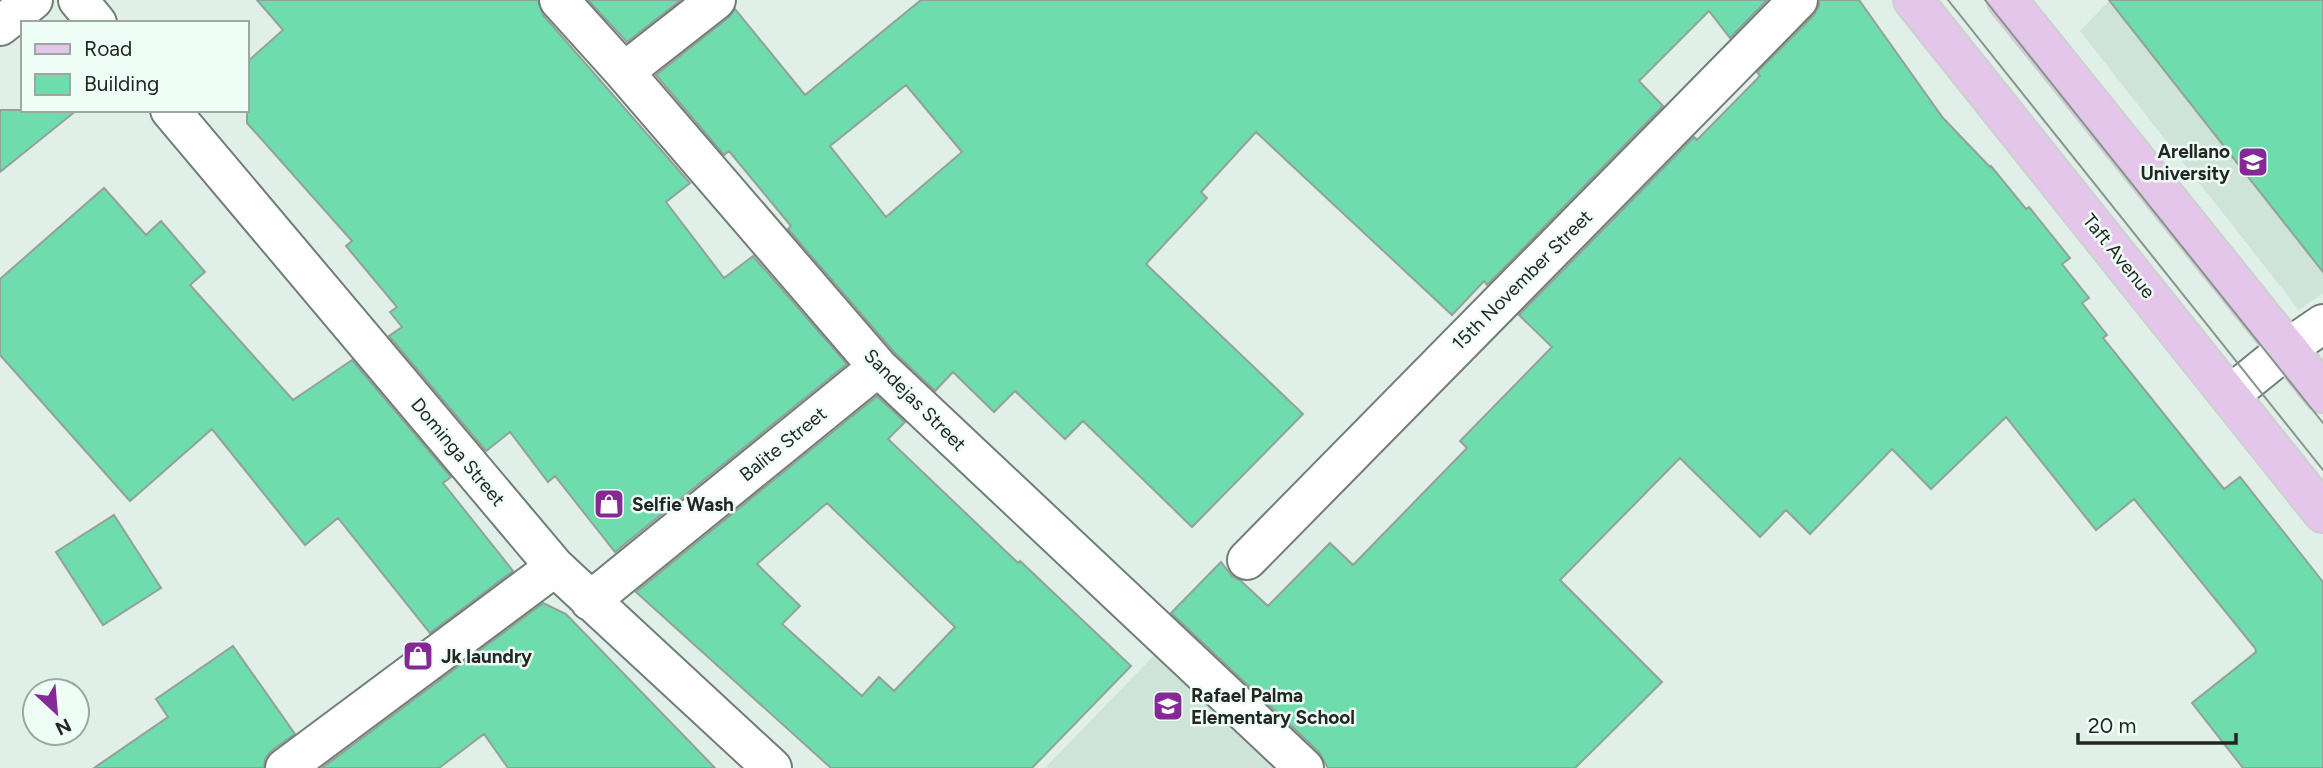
<svg xmlns="http://www.w3.org/2000/svg" width="2323" height="768" font-family="Figtree,sans-serif">
<style>
.built{fill:#cee4d8}
.building{fill:#6edcac;stroke:#93a19a;stroke-width:2;fill-rule:evenodd}
.lines{fill:none;stroke-linecap:round;stroke-linejoin:round}
.minor-casing{stroke:#717e77;stroke-width:42}
.major-casing{stroke:#cecfcf;stroke-width:42}
.minor{stroke:#fff;stroke-width:38}
.major{stroke:#e3c6e9;stroke-width:38}
.tram{stroke:#89948f;stroke-width:2}
.labels{text-anchor:middle;dominant-baseline:central;stroke-width:5;stroke-linejoin:round;paint-order:stroke}
.poi-label{font-size:19px;font-weight:bold;fill:#222725;stroke:#eefdf5;text-anchor:start}
.street-label{font-size:19px;fill:#222725;stroke:#eefdf5}
</style>
<rect width="100%" height="100%" fill="#e0efe7"/>
<path class="built" d="M 2110,0 L 2323,0 L 2323,293 L 2299,310 L 2080,31 Z
M 1166,643 L 1296,768 L 1045,768 Z"/>
<path class="building" d="M 257,0 L 538,0 L 543,15 L 690,183 L 666,202 L 724,278 L 753,256 L 847,364 L 615,552 L 555,476 L 548,482 L 510,432 L 486,451 L 389,336 L 402,327 L 390,312 L 397,307 L 346,246 L 352,241 L 247,123 L 247,62 L 283,30 Z
M 588,0 L 681,0 L 627,42 Z
M 921,0 L 1767,0 L 1730,38 L 1709,11 L 1639,81 L 1663,106 L 1487,285 L 1484,281 L 1452,315 L 1256,132 L 1201,192 L 1207,198 L 1146,264 L 1303,414 L 1192,527 L 1083,421 L 1065,439 L 1015,391 L 994,412 L 953,372 L 935,391 L 894,352 L 788,229 L 791,226 L 729,151 L 724,155 L 656,75 L 729,17 L 735,9 L 805,95 ZM 906,85 L 962,152 L 886,217 L 830,146 Z
M 1819,0 L 1859,0 L 1943,118 L 1990,167 L 1991,166 L 2026,209 L 2029,207 L 2070,258 L 2062,264 L 2089,298 L 2082,303 L 2107,335 L 2103,338 L 2224,489 L 2240,477 L 2323,582 L 2323,768 L 2243,768 L 2192,703 L 2256,652 L 2255,648 L 2134,499 L 2096,530 L 2006,417 L 1931,489 L 1892,449 L 1810,534 L 1786,510 L 1760,537 L 1680,458 L 1560,580 L 1662,682 L 1575,768 L 1328,768 L 1319,752 L 1171,613 L 1221,562 L 1232,576 L 1241,581 L 1268,606 L 1330,543 L 1353,565 L 1467,448 L 1460,441 L 1552,347 L 1519,315 L 1694,137 L 1697,140 L 1760,76 L 1757,72 L 1814,15 L 1819,6 Z
M 2109,0 L 2323,0 L 2323,272 Z
M 0,110 L 77,110 L 0,172 Z
M 104,188 L 146,235 L 161,221 L 205,272 L 190,285 L 293,400 L 352,360 L 451,477 L 443,483 L 513,571 L 430,633 L 338,518 L 305,545 L 212,429 L 130,501 L 0,355 L 0,279 Z
M 877,396 L 905,422 L 888,439 L 1018,563 L 1020,561 L 1131,666 L 1032,768 L 831,768 L 636,592 ZM 827,503 L 955,627 L 894,691 L 879,677 L 862,696 L 782,624 L 800,606 L 757,564 Z
M 114,515 L 161,588 L 103,625 L 56,552 Z
M 543,603 L 566,614 L 715,768 L 508,768 L 484,734 L 439,768 L 322,768 Z
M 233,646 L 295,734 L 271,751 L 265,759 L 264,768 L 94,768 L 168,717 L 156,699 Z"/>
<g class="lines">
<g class="minor-casing">
<path id="minor" d="M 78,0 L 97,23
M 559,0 L 624,72 L 878,367 L 1304,768
M 0,26 L 33,0
M 624,72 L 716,0
M 170,110 L 555,567 L 772,768
M 2230,395 L 2288,348 L 2323,324
M 1247,560 L 1798,0
M 590,601 L 878,367
M 285,768 L 555,567"/>
</g>
<g class="major-casing">
<path id="major" d="M 1913,0 L 2323,513
M 2007,0 L 2323,393"/>
</g>
<use href="#minor" class="minor"/>
<use href="#major" class="major"/>
<path class="tram" d="M 1948,0 L 2323,470
M 1985,0 L 2323,423"/>
</g>
<defs>
<g id="university-square" transform="scale(1.575)"><rect x="-9" y="-9" width="18" height="18" rx="4" fill="#842995" stroke="#eefdf5"/><path d="M0-5L7-2L0 1L-7-2ZM-4 1L0 2.5L4 1V4Q0 6-4 4Z" fill="#fff"/></g>
<g id="shop-square" transform="scale(1.575)"><rect x="-9" y="-9" width="18" height="18" rx="4" fill="#842995" stroke="#eefdf5"/><path d="M-5-2.5h2.3a2.7 3.5 0 0 1 5.4 0H5L5.5 6h-11ZM-1.5-2.5h3a1.5 2.3 0 0 0-3 0Z" fill="#fff"/></g>
<g id="school-square" transform="scale(1.575)"><rect x="-9" y="-9" width="18" height="18" rx="4" fill="#842995" stroke="#eefdf5"/><path d="M0-5L7-2L0 1L-7-2ZM-4 1L0 2.5L4 1V4Q0 6-4 4Z" fill="#fff"/></g>
</defs>
<g fill-rule="evenodd">
<use href="#university-square" x="2253" y="162"/>
<use href="#shop-square" x="609" y="504"/>
<use href="#shop-square" x="418" y="656"/>
<use href="#school-square" x="1168" y="706"/>
</g>
<g class="labels">
<g class="poi-label">
<text x="2230" y="151" text-anchor="end">Arellano<tspan x="2230" dy="22">University</tspan></text>
<text x="632" y="504">Selfie Wash</text>
<text x="441" y="656">Jk laundry</text>
<text x="1191" y="695">Rafael Palma<tspan x="1191" dy="22">Elementary School</tspan></text>
</g>
<g class="street-label">
<text transform="translate(2119 256) rotate(51)">Taft Avenue</text>
<text transform="translate(1522 280) rotate(-45)">15th November Street</text>
<text transform="translate(915 400) rotate(45)">Sandejas Street</text>
<text transform="translate(783 444) rotate(-39)">Balite Street</text>
<text transform="translate(458 452) rotate(50)">Dominga Street</text>
</g>
</g>
<rect x="21" y="21" width="228" height="91" fill="#eefdf5" stroke="#9ca7a2" stroke-width="2"/>
<rect x="35" y="44" width="35" height="10" fill="#e3c6e9" stroke="#9ca7a2" stroke-width="2"/>
<text x="84" y="56" font-size="21" fill="#222725">Road</text>
<rect x="35" y="74" width="35" height="21" fill="#6edcac" stroke="#9ca7a2" stroke-width="2"/>
<text x="84" y="91" font-size="21" fill="#222725">Building</text>
<g transform="translate(56 712) rotate(154)"><circle r="33" fill="#eefdf5" stroke="#9ca7a2" stroke-width="2"/>
<path d="M0-5L12 26L0 18L-12 26Z" fill="#842995"/>
<text y="-10" font-size="19" font-weight="bold" text-anchor="middle" fill="#222725">N</text>
</g>
<path d="M2078 733v10h158v-10" fill="none" stroke="#222725" stroke-width="3.5"/>
<text x="2088" y="733" font-size="21" fill="#222725" stroke="#eefdf5" stroke-width="5" paint-order="stroke">20 m</text>
</svg>
